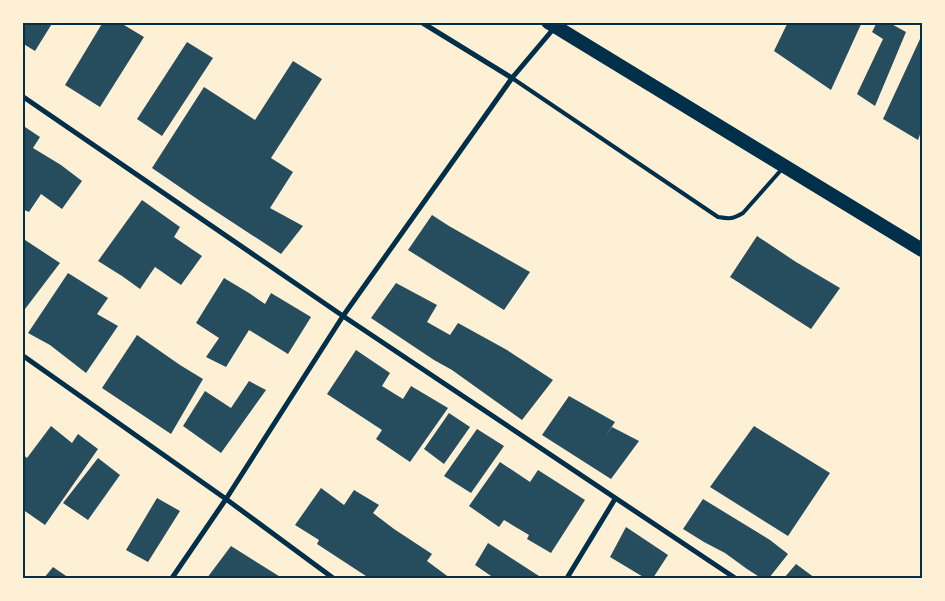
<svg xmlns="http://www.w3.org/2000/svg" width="945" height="601" font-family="'PT Sans',sans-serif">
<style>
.building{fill:#264d5e}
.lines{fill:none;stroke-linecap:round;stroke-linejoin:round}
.service{stroke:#003049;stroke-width:4}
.minor{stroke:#003049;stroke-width:5}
.trunk{stroke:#003049;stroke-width:14}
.neatline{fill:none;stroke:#003049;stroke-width:2}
</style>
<rect width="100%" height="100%" fill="#fdf0d5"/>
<path class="building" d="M 22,22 L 53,22 L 35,51 L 22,43 Z
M 103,22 L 119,22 L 144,37 L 100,107 L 65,85 Z
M 788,22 L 862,22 L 831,90 L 774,51 Z
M 877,22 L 888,22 L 906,32 L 875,106 L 857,94 L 883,39 L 872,32 Z
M 920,39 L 922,40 L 922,129 L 918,140 L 883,119 Z
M 187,42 L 213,58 L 162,136 L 137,119 Z
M 293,61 L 322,79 L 271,158 L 293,172 L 270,208 L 303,226 L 281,254 L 203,203 L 152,168 L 204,87 L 255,120 Z
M 22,125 L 40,137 L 33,148 L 61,165 L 82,181 L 62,209 L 41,194 L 29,212 L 22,209 Z
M 142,200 L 180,227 L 174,237 L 202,256 L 181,285 L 155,267 L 140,289 L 122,276 L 98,261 Z
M 432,215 L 449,226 L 530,272 L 504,310 L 408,250 Z
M 757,236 L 796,262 L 840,288 L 811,329 L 730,277 Z
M 22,238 L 60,263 L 22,313 Z
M 68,273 L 108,298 L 97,314 L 118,326 L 86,373 L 50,345 L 28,333 Z
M 224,278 L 249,293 L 265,304 L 271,293 L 311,317 L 288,354 L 249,330 L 226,367 L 206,357 L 219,338 L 196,323 Z
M 396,283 L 437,305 L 427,322 L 450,335 L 458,323 L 507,350 L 553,380 L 522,420 L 452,370 L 434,360 L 371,318 Z
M 137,335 L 180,365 L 203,379 L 171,434 L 102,388 Z
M 356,350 L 390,373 L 382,386 L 403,399 L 411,386 L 448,408 L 410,462 L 376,439 L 382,430 L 327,394 Z
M 249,381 L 266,390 L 221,453 L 183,426 L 205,391 L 231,408 Z
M 569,396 L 615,422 L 605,437 L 612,427 L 639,441 L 611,479 L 542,435 Z
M 449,413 L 470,427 L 444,464 L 424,449 Z
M 51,426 L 72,443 L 78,434 L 98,449 L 45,525 L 22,509 L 22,454 L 27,458 Z
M 754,426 L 830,473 L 788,536 L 710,487 Z
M 477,429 L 504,446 L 471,493 L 444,476 Z
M 98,458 L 120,475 L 88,520 L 63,503 Z
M 500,462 L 530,482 L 538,470 L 585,500 L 551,553 L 527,539 L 529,535 L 504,520 L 499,527 L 469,506 Z
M 321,488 L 344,505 L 354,490 L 379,505 L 373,513 L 394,529 L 432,554 L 427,561 L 450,578 L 369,578 L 317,544 L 319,540 L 295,525 Z
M 157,498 L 180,511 L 148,562 L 126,550 Z
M 703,499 L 770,540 L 788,554 L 769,578 L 761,578 L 747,569 L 725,553 L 704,542 L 683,529 Z
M 626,527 L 668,555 L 653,578 L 645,578 L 610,557 Z
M 488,543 L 539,576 L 538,578 L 494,578 L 475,565 Z
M 231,546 L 282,578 L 207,578 Z
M 796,564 L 815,578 L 784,578 Z
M 53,567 L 69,578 L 44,578 Z"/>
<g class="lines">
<path class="service" d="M 512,78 L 718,217 C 730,219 733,219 743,213 L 782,169"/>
<path class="minor" d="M 421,22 L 512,78
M 22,96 L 343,316 L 735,578
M 22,355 L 226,499 L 333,578
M 172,578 L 226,499 L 343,316 L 512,78 L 555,27
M 567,578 L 615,499"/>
<path class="trunk" d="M 548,22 L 922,250"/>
</g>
<rect width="945" height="601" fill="none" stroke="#fdf0d5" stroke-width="48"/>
<rect x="24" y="24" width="897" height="553" class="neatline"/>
</svg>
